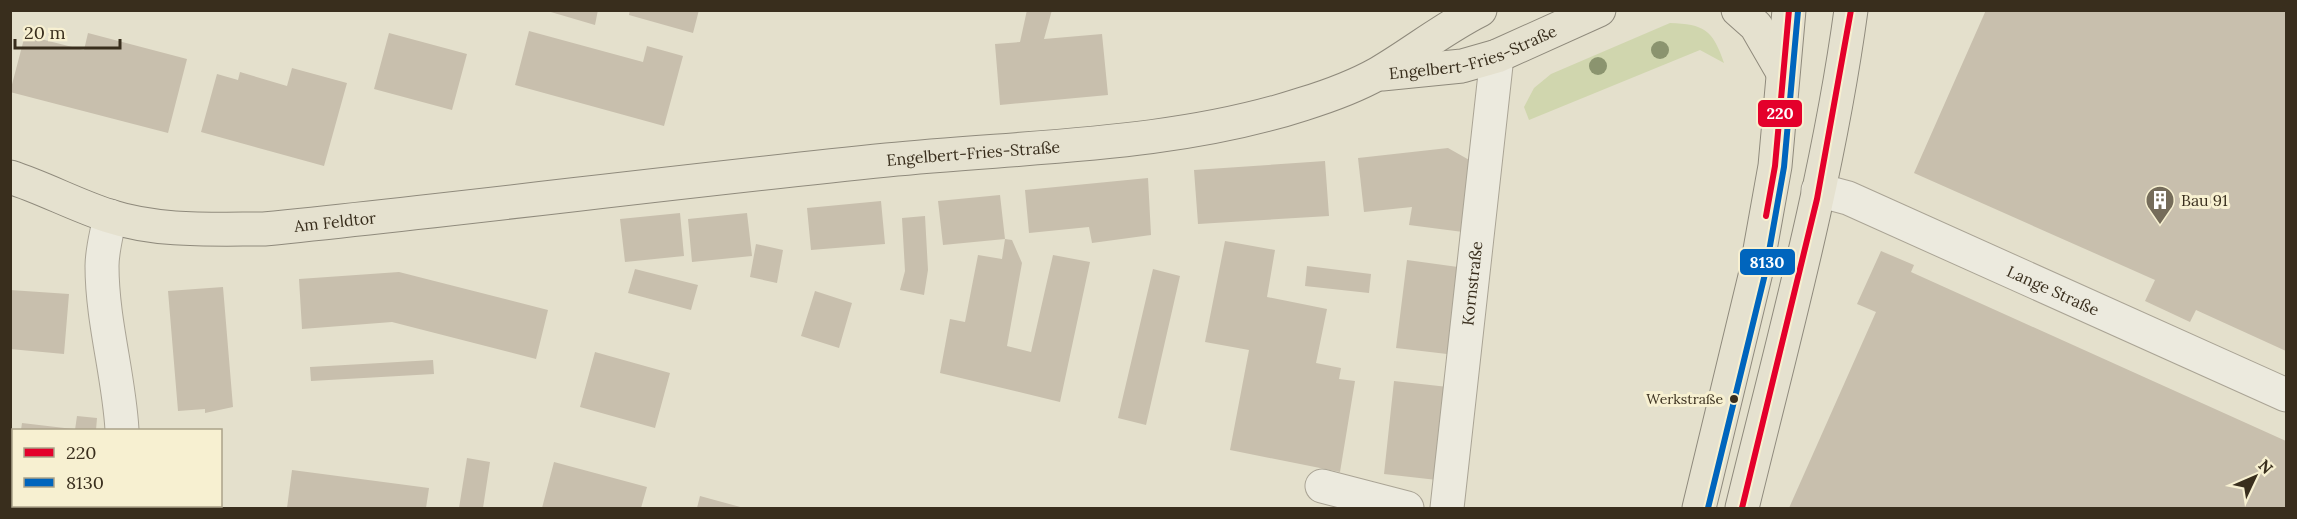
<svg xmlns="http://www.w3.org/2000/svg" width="2297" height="519" font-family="Lora,serif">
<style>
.green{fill:#d0d6ae}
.building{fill:#c8bfad}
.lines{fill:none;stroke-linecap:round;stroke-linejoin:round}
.minor-casing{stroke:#aaa495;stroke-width:35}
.major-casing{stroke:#8f8a7c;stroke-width:35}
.minor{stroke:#eceade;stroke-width:33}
.major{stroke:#e5e1cf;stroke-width:33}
.bus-1-casing{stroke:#f7f0d1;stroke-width:10}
.bus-2-casing{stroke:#f7f0d1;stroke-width:10}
.bus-1{stroke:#e4002b;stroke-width:6}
.bus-2{stroke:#0065bd;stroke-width:6}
.tree{fill:#8b946f}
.bus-dot{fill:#392e1d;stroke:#f7f0d1;stroke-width:2}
.labels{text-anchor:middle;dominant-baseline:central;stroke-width:6;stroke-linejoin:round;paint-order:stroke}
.bus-label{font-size:14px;fill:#392e1d;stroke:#f7f0d1;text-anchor:end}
.street-label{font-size:16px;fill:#392e1d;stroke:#f7f0d1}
.poi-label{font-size:16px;fill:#392e1d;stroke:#f7f0d1;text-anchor:start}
.line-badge{stroke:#f7f0d1;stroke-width:2}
.badge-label{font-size:16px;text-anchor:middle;font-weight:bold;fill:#fff}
</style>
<rect width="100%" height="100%" fill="#e4e0cc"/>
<path class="green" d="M 1670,23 C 1704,24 1713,30 1724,63 L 1700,50 L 1529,120 L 1524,107 L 1534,88 L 1551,74 Z"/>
<path class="building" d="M 544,10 L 598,10 L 595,25 Z
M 630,10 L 699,10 L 693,33 L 629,15 Z
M 1027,10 L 1052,10 L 1044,39 L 1102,34 L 1108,95 L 1000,105 L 995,44 L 1020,42 Z
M 1986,10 L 2286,10 L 2286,351 L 2196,310 L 2190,322 L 2145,301 L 2155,280 L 1914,173 Z
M 529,31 L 643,62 L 647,46 L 683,56 L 664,126 L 515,85 Z
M 88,33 L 187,59 L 168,133 L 10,92 L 25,35 L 84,50 Z
M 389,33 L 467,54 L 452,110 L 374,89 Z
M 292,68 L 347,83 L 324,166 L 201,132 L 217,74 L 238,80 L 240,72 L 287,86 Z
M 1448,148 L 1471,161 L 1463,232 L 1409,225 L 1412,207 L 1364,212 L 1358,158 Z
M 1325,161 L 1329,216 L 1198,224 L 1194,170 Z
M 1148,178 L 1151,235 L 1092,243 L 1089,227 L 1029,233 L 1025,190 Z
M 1000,195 L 1005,239 L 943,245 L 938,201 Z
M 881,201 L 885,244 L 811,250 L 807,208 Z
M 680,213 L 684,256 L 625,262 L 620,219 Z
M 747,213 L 752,256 L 692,262 L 688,219 Z
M 925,216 L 928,270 L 924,295 L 900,290 L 905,271 L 902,218 Z
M 1005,239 L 1012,240 L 1022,263 L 1007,346 L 1031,352 L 1053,255 L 1090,262 L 1060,402 L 940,373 L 950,319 L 965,322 L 978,255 L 1002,259 Z
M 1225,241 L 1275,250 L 1267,297 L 1327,309 L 1316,363 L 1341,368 L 1339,379 L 1355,381 L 1340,472 L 1230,450 L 1249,350 L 1205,342 Z
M 756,244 L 783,250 L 777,283 L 750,277 Z
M 1881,251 L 1914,265 L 1911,272 L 2286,441 L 2286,508 L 1789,508 L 1876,312 L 1857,304 Z
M 1407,260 L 1458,267 L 1447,354 L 1396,348 Z
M 1307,266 L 1371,274 L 1369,293 L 1305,286 Z
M 635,269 L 698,285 L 691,310 L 628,293 Z
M 1153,269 L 1180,276 L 1146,425 L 1118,418 Z
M 399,272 L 548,310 L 536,359 L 392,322 L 302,329 L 299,279 Z
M 223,287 L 233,407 L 205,413 L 205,409 L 178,411 L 168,291 Z
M 10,290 L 69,294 L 64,354 L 10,349 Z
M 815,291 L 852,303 L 839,348 L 801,336 Z
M 595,352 L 670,373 L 655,428 L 580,407 Z
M 433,360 L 434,374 L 311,381 L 310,367 Z
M 1394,381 L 1448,387 L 1437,480 L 1384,474 Z
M 77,416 L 97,418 L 96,430 L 75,430 Z
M 22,423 L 73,429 L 73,430 L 21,430 Z
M 467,458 L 490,462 L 483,508 L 459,508 Z
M 554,462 L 647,487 L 641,508 L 542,508 Z
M 292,470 L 429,488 L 426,508 L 287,508 Z
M 700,496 L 744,508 L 697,508 Z"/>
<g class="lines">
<g class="minor-casing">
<g id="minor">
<path id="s1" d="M 1818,190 L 1848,198 L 2286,395"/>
<path d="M 110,216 C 107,233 102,250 102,266 C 102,321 119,376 122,430"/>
<path d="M 1322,486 L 1407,508"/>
<path d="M 124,506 L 124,508"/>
<path id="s2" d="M 1447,508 L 1497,56"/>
</g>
</g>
<g class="major-casing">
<g id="major">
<path d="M 1738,10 L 1756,26 L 1782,71"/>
<path id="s3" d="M 1382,74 L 1462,66 L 1497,56 L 1599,10"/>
<path id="s4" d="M 10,177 C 44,188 75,205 109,216 C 158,232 212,229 264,229 C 472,208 679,181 887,160 C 1025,146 1171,147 1303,104 C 1329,96 1356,86 1379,73 C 1413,53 1444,28 1480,10"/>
<path d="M 1699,508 L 1756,272 L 1775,166 L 1789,10"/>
<path d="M 1742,508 C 1782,344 1828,179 1851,10"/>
</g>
</g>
<use href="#minor" class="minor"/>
<use href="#major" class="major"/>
<g class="bus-1-casing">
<path id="bus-1" d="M 1766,216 L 1775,166 L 1789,10
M 1742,508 L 1817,199 L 1851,10"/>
</g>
<g class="bus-2-casing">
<path id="bus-2" d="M 1708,508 L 1765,274 L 1784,167 L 1798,11"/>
</g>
<use href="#bus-1" class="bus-1"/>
<use href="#bus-2" class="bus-2"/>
</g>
<g class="tree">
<circle cx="1660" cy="50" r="9"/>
<circle cx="1598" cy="66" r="9"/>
</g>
<defs>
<g id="building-pin" transform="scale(1.5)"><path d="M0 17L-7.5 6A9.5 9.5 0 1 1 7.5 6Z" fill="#756c5a" stroke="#f7f0d1"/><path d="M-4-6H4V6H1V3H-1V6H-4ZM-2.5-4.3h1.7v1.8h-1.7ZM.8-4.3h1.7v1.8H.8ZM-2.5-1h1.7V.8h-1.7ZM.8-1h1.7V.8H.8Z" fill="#fff"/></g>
</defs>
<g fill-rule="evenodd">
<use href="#building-pin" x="2160" y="200"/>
</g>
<circle class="bus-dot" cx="1734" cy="399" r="5"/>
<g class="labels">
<g class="bus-label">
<text x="1723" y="399">Werkstraße</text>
</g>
<g class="street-label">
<text stroke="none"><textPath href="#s3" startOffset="94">Engelbert-Fries-Straße</textPath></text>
<text stroke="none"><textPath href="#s4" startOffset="976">Engelbert-Fries-Straße</textPath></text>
<text stroke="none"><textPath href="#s4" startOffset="334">Am Feldtor</textPath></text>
<text stroke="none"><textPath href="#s2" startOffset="226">Kornstraße</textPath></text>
<text stroke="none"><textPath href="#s1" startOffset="256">Lange Straße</textPath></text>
</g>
<g class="poi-label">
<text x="2181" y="200">Bau 91</text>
</g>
</g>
<g class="line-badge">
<rect x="1757" y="99" width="46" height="29" rx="6" fill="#e4002b"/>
<rect x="1739" y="248" width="57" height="28" rx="6" fill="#0065bd"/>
</g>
<g class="badge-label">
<text x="1780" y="119">220</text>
<text x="1767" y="268">8130</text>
</g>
<rect width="2297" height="519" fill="none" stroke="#392e1d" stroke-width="24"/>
<rect x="12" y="429" width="210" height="78" fill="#f7f0d1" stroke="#aba289" stroke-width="1.5"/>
<rect x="24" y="448" width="30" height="9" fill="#e4002b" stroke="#aba289" stroke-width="1.5"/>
<text x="66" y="459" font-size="18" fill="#392e1d">220</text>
<rect x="24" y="478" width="30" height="9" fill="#0065bd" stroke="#aba289" stroke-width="1.5"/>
<text x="66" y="489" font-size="18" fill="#392e1d">8130</text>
<g transform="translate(2255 477) rotate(46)" stroke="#f7f0d1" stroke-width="4.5" paint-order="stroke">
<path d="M0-4.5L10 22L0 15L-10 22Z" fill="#392e1d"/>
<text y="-9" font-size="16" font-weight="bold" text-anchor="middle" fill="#392e1d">N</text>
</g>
<path d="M15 39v9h105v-9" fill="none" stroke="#392e1d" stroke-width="3"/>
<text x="24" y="39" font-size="18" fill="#392e1d" stroke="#f7f0d1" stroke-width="4.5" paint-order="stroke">20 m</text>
</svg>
